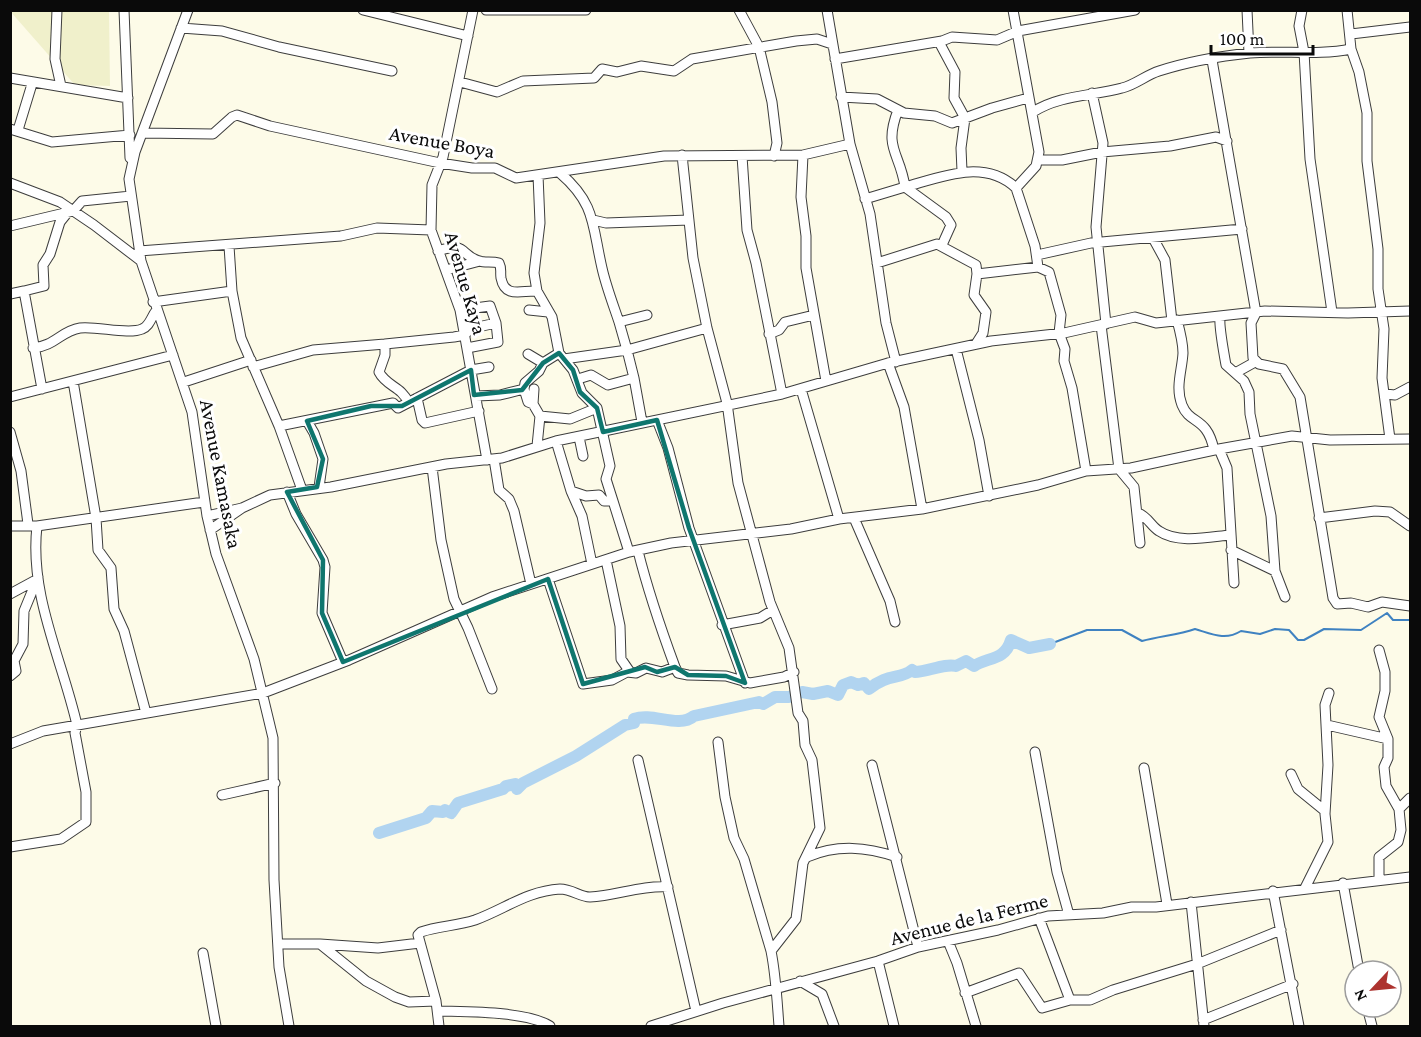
<svg xmlns="http://www.w3.org/2000/svg" width="1421" height="1037" font-family="'Crimson Pro',serif">
<style>
.farmland{fill:#f0f0cb}
.lines{fill:none;stroke-linecap:round;stroke-linejoin:round}
.stream{stroke:#3f82c1;stroke-width:2}
.river{stroke:#b1d4f0;stroke-width:12}
.minor-casing{stroke:#3d3d3d;stroke-width:11}
.minor{stroke:#fff;stroke-width:9}
.marked{fill:none;stroke:#0f766e;stroke-width:4.5;stroke-linejoin:round}
.labels{text-anchor:middle;dominant-baseline:central;stroke-width:6;stroke-linejoin:round;paint-order:stroke}
.street-label{font-size:21px;fill:#0a0a0a;stroke:#fff}
</style>
<rect width="100%" height="100%" fill="#fdfbe8"/>
<path class="farmland" d="M 10,11 L 109,11 L 110,86 L 75,85 Z"/>
<g class="lines">
<path class="stream" d="M 1050,644 L 1087,630 L 1122,630 L 1142,641 C 1160,636 1178,635 1195,629 C 1212,634 1225,641 1241,631 L 1260,634 L 1275,629 L 1289,630 L 1298,640 L 1304,640 L 1324,629 L 1361,630 L 1387,613 L 1393,620 L 1410,620"/>
<path class="river" d="M 379,833 L 426,818 L 432,811 L 443,812 L 445,810 L 451,813 L 458,803 L 503,789 L 506,786 L 515,784 L 517,789 L 523,783 L 576,756 L 625,725 L 634,723 L 634,719 C 653,712 678,729 694,716 L 759,702 L 763,704 L 775,697 L 789,697 L 802,692 L 813,694 L 828,691 L 838,695 L 843,685 L 851,682 L 858,685 L 864,683 L 869,689 C 888,673 900,680 912,670 L 915,672 C 927,672 945,663 956,666 L 966,661 L 974,666 C 987,657 1005,661 1011,640 L 1029,648 L 1050,644"/>
<g class="minor-casing">
<path id="minor" d="M 57,10 L 55,59 L 61,86
M 124,10 L 130,158
M 188,10 L 135,152 L 129,179 L 141,261 L 192,412 L 207,516 L 216,554 L 254,659 L 273,738 L 274,880 L 279,967 L 289,1026
M 363,10 L 468,36
M 473,10 L 443,157 L 432,185 L 431,230 L 460,310 L 487,460
M 486,10 L 586,10
M 739,10 L 759,47 L 772,102 L 777,143 L 774,156
M 827,10 L 850,144 L 870,214 L 886,323 L 896,362
M 1013,10 L 1039,152 L 1036,166 L 1016,188 L 1035,246 L 1038,267
M 1247,10 L 1249,53
M 1302,10 L 1299,26 L 1304,52 L 1310,159 L 1332,312
M 1347,10 L 1351,49 L 1359,72 L 1367,113 L 1367,161 L 1378,249 L 1378,289 L 1384,329 L 1382,378 L 1390,439
M 181,28 L 222,31 L 279,47 L 392,71
M 1351,34 L 1410,27
M 939,42 L 955,72 L 954,98 L 965,118 L 961,148 L 962,171
M 835,59 L 942,41 L 952,37 L 997,40 L 1018,31 L 1135,10
M 1212,60 L 1256,313 L 1251,323 L 1253,358 L 1259,364 L 1283,369 L 1300,397 L 1333,598 L 1337,604 L 1351,603 L 1368,607 L 1382,602 L 1410,606
M 10,78 L 128,98
M 460,82 L 497,92 L 523,81 L 594,78 L 602,69 L 617,72 L 641,66 L 674,71 L 692,59 L 796,41 L 817,39 L 832,44
M 1092,93 L 1103,143 L 1096,227 L 1106,324
M 841,97 L 877,99 L 904,113 L 935,116 L 952,123 L 992,108 L 1028,98
M 898,110 C 883,149 900,152 905,187 C 941,177 984,158 1016,188
M 1033,112 C 1059,95 1093,96 1122,88 C 1135,85 1146,75 1159,71 C 1187,62 1221,56 1250,53 C 1284,50 1317,56 1351,49
M 10,129 L 52,142 L 130,135
M 18,130 L 32,84
M 143,133 L 213,134 L 232,117 L 237,115 L 270,126 L 440,163 L 472,168 L 495,168 L 516,178 L 664,156 L 803,155 L 850,144
M 682,155 L 693,258 L 707,328 L 727,403 L 738,483 L 770,602 L 789,648 L 798,713 L 803,721 L 805,745 L 812,760 L 820,828 L 803,863 L 796,919 L 771,951 C 776,976 777,1001 779,1026
M 803,155 L 801,197 L 806,236 L 806,268 L 826,381
M 742,156 L 747,230 L 756,263 L 782,394
M 1038,160 L 1062,160 L 1102,152 L 1170,146 L 1216,137 L 1227,141
M 560,173 C 596,204 592,225 602,268 C 606,286 613,304 619,322 L 647,315
M 10,183 L 60,202 L 94,225 L 141,261
M 865,199 L 905,187 L 946,217 L 951,225 L 942,245
M 593,220 L 606,223 L 689,220
M 10,226 L 73,211 L 82,201 L 131,196
M 1153,238 L 1165,260 L 1172,321
M 229,246 L 232,291 L 241,338 L 279,426 L 302,490
M 139,251 L 341,236 L 377,228 L 431,230
M 438,251 C 468,241 459,255 479,261 C 485,263 492,261 499,263 C 502,269 500,272 501,278 C 505,299 522,290 537,291 L 552,317 L 559,353 L 573,370 L 582,393 L 597,408 L 610,466 L 606,479 L 613,501
M 1037,255 L 1091,243 L 1242,229
M 877,263 L 937,244 L 976,265 L 977,274 L 974,295 L 986,312 L 983,333 L 976,344
M 446,270 L 480,261
M 977,274 L 1038,267 L 1049,272 L 1061,315 L 1059,333 L 1065,349 L 1064,361 L 1072,388 L 1086,471
M 24,291 L 44,286 L 43,265 L 50,254 L 60,222 L 68,212
M 537,291 L 534,273 L 540,223 L 538,175
M 10,294 L 24,291 L 42,389
M 153,302 L 232,291
M 529,310 L 548,312
M 1220,318 C 1219,327 1224,354 1226,365 L 1244,381 L 1249,392 L 1250,414 L 1271,516 L 1275,571 L 1285,597
M 1177,320 C 1180,331 1183,343 1183,353 C 1182,371 1175,387 1182,405 C 1190,425 1207,416 1214,450
M 619,322 L 627,350 L 707,328
M 1101,325 L 1119,469 L 1134,487 L 1140,543
M 769,334 L 779,330 L 785,322 L 814,315
M 385,344 L 454,337 L 465,335 L 469,329 L 496,323 L 490,306 L 460,310
M 33,348 C 55,346 61,331 80,328 C 98,326 128,335 142,329 C 150,326 151,317 156,311
M 467,348 L 498,342 L 496,323
M 956,349 L 979,440 L 989,496
M 528,354 L 543,363 L 559,353
M 564,359 L 627,350 L 634,378 L 608,385 L 591,375 L 578,379
M 888,363 L 904,407 L 922,509
M 253,367 L 313,350 L 385,344 L 385,355 L 379,372 C 386,386 402,387 408,402
M 1237,372 L 1255,362
M 634,378 L 642,422
M 73,381 L 96,518 L 98,550 L 111,568 L 114,609 L 124,631 L 146,713
M 184,382 L 251,360
M 524,389 L 528,402 L 533,404 L 534,389
M 801,389 L 839,519
M 1385,394 L 1395,395 L 1410,387
M 476,396 L 500,395 L 524,389 L 525,383 L 539,371 L 543,363
M 10,397 L 173,355
M 417,398 L 422,420 L 425,423 L 479,411
M 533,404 L 540,416 L 537,446
M 540,416 L 570,419 L 597,408
M 657,420 L 668,448 L 689,528 L 745,683
M 307,421 L 314,433 L 323,459 L 319,487
M 279,426 L 393,403 L 398,408 L 471,370 L 489,367
M 10,432 L 21,471 L 28,524
M 579,437 L 583,456
M 556,441 L 571,491 L 586,496 L 599,495 L 604,501 L 613,501 L 629,552
M 1219,449 L 1227,468 L 1234,583
M 494,459 L 499,490 L 509,499 L 514,511 L 531,584
M 432,467 L 441,540 L 454,599 L 468,628 L 492,689
M 571,491 L 582,516 L 592,564
M 287,492 L 296,514 L 323,560 L 325,567 L 322,613 L 343,662
M 1138,513 C 1148,517 1151,526 1159,531 C 1178,544 1209,537 1230,535
M 207,516 L 242,508 L 270,495 L 331,487 L 446,464 L 502,458 L 556,441 L 782,394 L 888,363 L 991,341 L 1064,333 L 1135,317 L 1156,323 L 1265,311 L 1348,313 L 1410,311
M 854,518 L 890,601 L 895,622
M 1319,518 L 1375,511 L 1390,512 L 1410,526
M 10,526 L 37,526 L 204,502
M 210,530 L 242,508
M 1231,550 L 1275,571
M 638,551 C 648,591 661,629 675,667
M 606,560 L 620,626 L 621,659 L 630,672
M 548,579 L 583,684 L 612,680 L 627,672 L 636,673 L 646,668 L 662,672 L 675,667 L 678,673 L 688,675 L 726,676 L 750,683 L 784,677 L 794,672
M 10,594 L 34,581
M 722,625 L 760,618 L 773,610
M 1379,650 L 1385,672 L 1385,691 L 1379,717 L 1388,739 L 1388,758 L 1384,767 L 1386,786 L 1399,809 L 1401,830 L 1398,842 L 1379,857 L 1379,879
M 10,676 L 16,671 L 14,661 L 23,644 L 24,611 L 38,577
M 1327,725 L 1388,739
M 718,742 L 725,797 L 734,838 L 744,859 L 771,951
M 10,744 L 43,731 L 263,693 L 349,660 L 492,597 L 629,552 L 671,543 L 791,529 L 839,519 L 922,509 L 1038,485 L 1086,471 L 1131,468 L 1219,449 L 1292,436 L 1330,440 L 1410,439
M 1035,752 L 1057,872 L 1069,915
M 638,760 L 696,1011
M 872,765 L 918,947
M 1144,768 L 1167,904
M 1291,774 L 1298,789 L 1325,811
M 222,795 L 275,783
M 1399,809 L 1410,798
M 10,847 L 61,839 L 86,822 L 86,792 L 75,733 L 77,725 C 62,659 29,595 37,526
M 807,857 C 838,844 866,847 897,857
M 1343,883 L 1359,971
M 1305,888 L 1328,842 L 1325,814 L 1328,765 L 1325,705 L 1329,693
M 1273,891 L 1299,1026
M 1191,902 L 1204,1026
M 1039,918 L 1070,1000 L 1090,1000 L 1113,990 L 1197,964 L 1281,930
M 948,941 L 957,963 L 976,1026
M 278,944 L 320,944 L 366,981 L 395,997 L 409,1002 L 436,1001 L 439,1026
M 320,944 L 378,948 L 420,943
M 203,953 L 216,1026
M 878,961 L 894,1026
M 800,981 L 822,994 L 834,1026
M 965,993 L 1019,973 L 1042,1008 L 1070,1000
M 436,1001 L 418,935 L 421,932 C 438,926 457,926 475,920 C 505,909 527,891 560,889 C 572,889 580,897 590,897 C 616,896 641,885 668,887
M 1367,1007 L 1372,1026
M 438,1011 C 467,1012 526,1011 550,1026
M 1203,1020 L 1293,984
M 651,1026 L 723,1003 L 878,961 L 918,947 L 998,930 L 1048,916 L 1103,913 L 1132,907 L 1156,907 L 1410,877"/>
</g>
<use href="#minor" class="minor"/>
</g>
<path class="marked" d="M 559,353 L 573,370 L 580,392 L 597,408 L 603,432 L 657,420 L 689,528 L 745,683 L 726,676 L 688,675 L 675,667 L 657,672 L 645,667 L 583,684 L 548,579 L 343,662 L 322,613 L 323,560 L 287,492 L 317,487 L 323,459 L 307,421 L 371,406 L 402,406 L 471,370 L 474,395 L 522,390 L 543,363 Z"/>
<g class="labels">
<g class="street-label">
<text transform="translate(442 142) rotate(10)">Avenue Boya</text>
<text transform="translate(466 283) rotate(74)">Avenue Kaya</text>
<text transform="translate(221 474) rotate(79)">Avenue Kamasaka</text>
<text transform="translate(969 919) rotate(-14)">Avenue de la Ferme</text>
</g>
</g>
<rect width="1421" height="1037" fill="none" stroke="#0a0a0a" stroke-width="24"/>
<g transform="translate(1373 989) rotate(244)"><circle r="28" fill="#ffffff" stroke="#9d9d9d" stroke-width="1.5"/>
<path d="M0-4.5L10 22L0 15L-10 22Z" fill="#ad332f"/>
<text y="-9" font-size="16" font-weight="bold" text-anchor="middle" fill="#0a0a0a">N</text>
</g>
<path d="M1211 45v9h102v-9" fill="none" stroke="#0a0a0a" stroke-width="3"/>
<text x="1220" y="45" font-size="18" fill="#0a0a0a" stroke="#ffffff" stroke-width="4.5" paint-order="stroke">100 m</text>
</svg>
